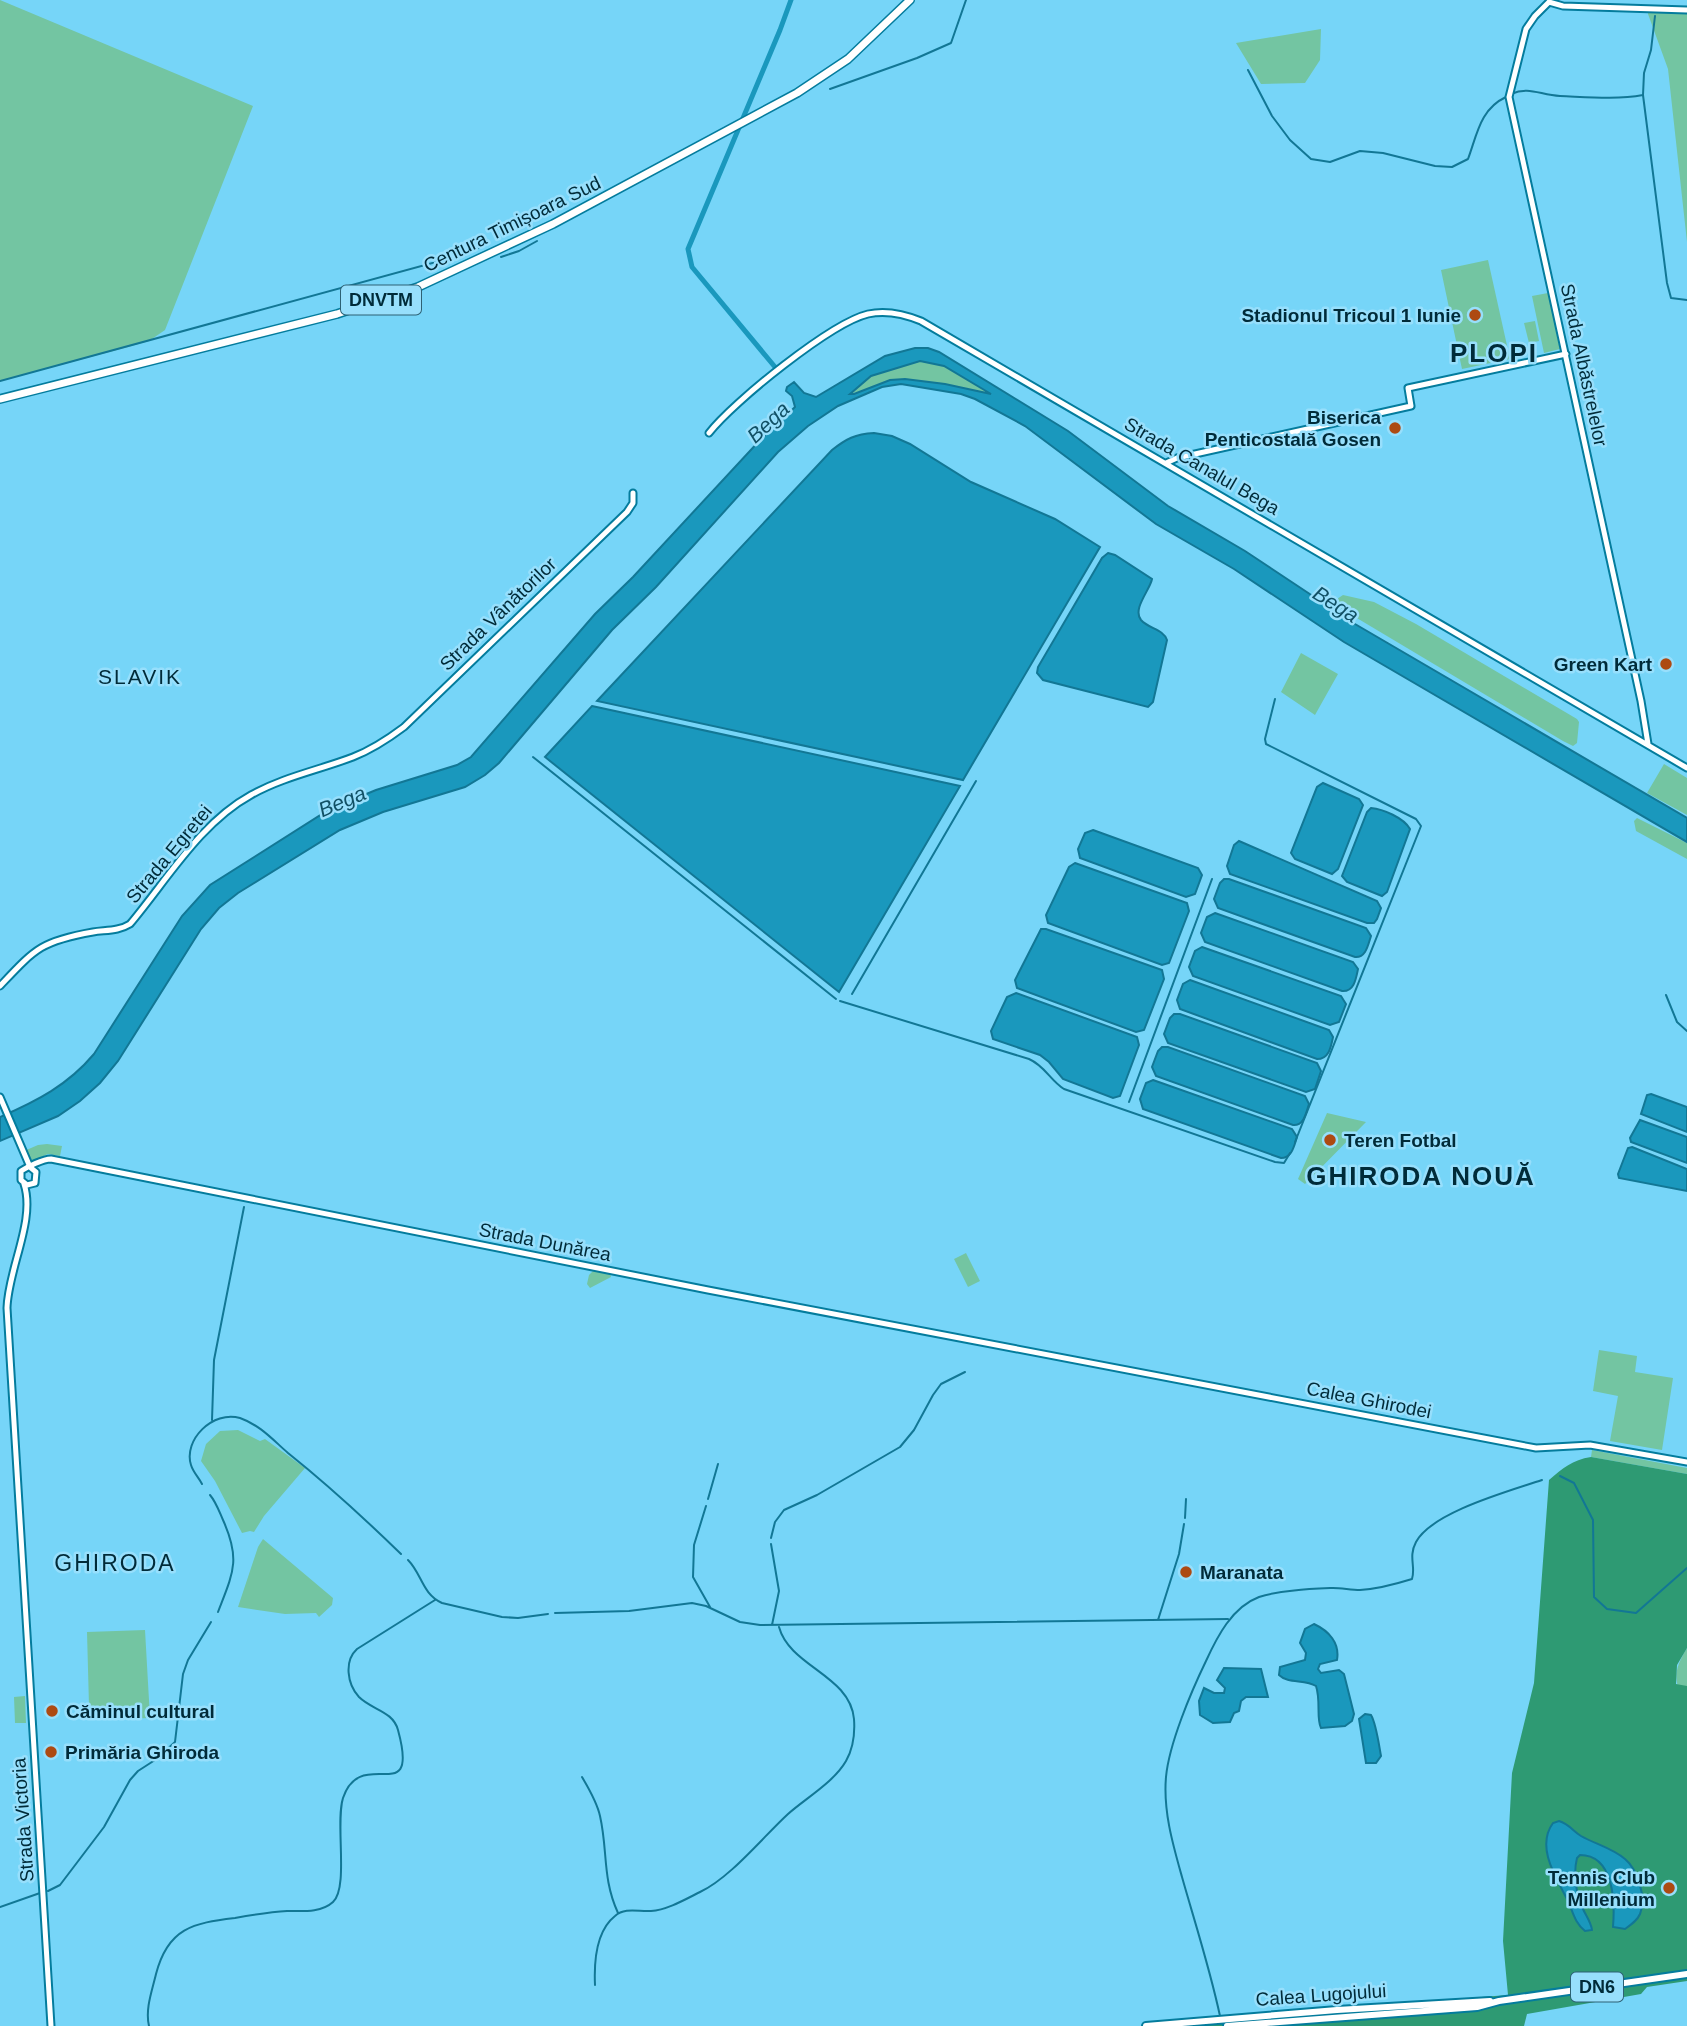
<svg xmlns="http://www.w3.org/2000/svg" width="1687" height="2026" font-family="Helvetica,sans-serif">
<style>
.green{fill:#73c5a2}
.forest{fill:#2e9a73}
.water{fill:#1a98bd;stroke:#127795;stroke-width:2;fill-rule:evenodd}
.lines{fill:none;stroke-linecap:round;stroke-linejoin:round}
.stream{stroke:#127795;stroke-width:2}
.canal{stroke:#1a98bd;stroke-width:5}
.secondary-casing{stroke:#047c9d;stroke-width:9}
.primary-casing{stroke:#047c9d;stroke-width:10}
.highway-casing{stroke:#047c9d;stroke-width:10}
.secondary{stroke:#fff;stroke-width:5}
.primary{stroke:#fff;stroke-width:6}
.highway{stroke:#fff;stroke-width:7}
.poi-dot{fill:#ad4a12;stroke:#97dffc;stroke-width:2.5}
.labels{text-anchor:middle;dominant-baseline:central;stroke-width:5;stroke-linejoin:round;paint-order:stroke}
.shield{fill:#97dffc;stroke:#2d6174;stroke-width:2}
.shield-label{font-size:18px;font-weight:bold;fill:#002b39}
.street-label{font-size:19px;fill:#002b39;stroke:#97dffc}
.poi-label{font-size:19px;font-weight:bold;fill:#002b39;stroke:#97dffc;text-anchor:end}
.water-label{font-size:21px;font-style:italic;fill:#115065;stroke:#97dffc}
.neighbourhood-label{font-size:21px;letter-spacing:2px;fill:#002b39;stroke:#97dffc}
.quarter-label{font-size:23px;letter-spacing:2px;fill:#002b39;stroke:#97dffc}
.district-label{font-size:26px;font-weight:bold;letter-spacing:2px;fill:#002b39;stroke:#97dffc}
</style>
<rect width="100%" height="100%" fill="#76d5f8"/>
<path class="green" d="M 0,0 L 253,106 L 165,330 L 149,341 L 128,347 L 0,381 Z
M 1648,6 L 1687,6 L 1687,242 L 1668,69 L 1648,14 Z
M 1321,29 L 1320,60 L 1305,83 L 1261,84 L 1236,43 Z
M 1488,260 L 1510,359 L 1462,369 L 1441,270 Z
M 1548,293 L 1560,349 L 1544,353 L 1532,296 Z
M 1535,321 L 1539,341 L 1529,343 L 1524,323 Z
M 920,361 L 944,366 L 991,394 L 989,395 L 945,384 L 905,379 L 850,394 L 871,376 Z
M 1343,595 L 1374,602 L 1416,624 L 1577,719 L 1579,722 L 1577,743 L 1573,746 L 1563,741 L 1335,605 L 1337,599 Z
M 1301,653 L 1338,674 L 1315,715 L 1281,692 Z
M 1664,764 L 1687,778 L 1687,815 L 1647,793 Z
M 1637,818 L 1687,843 L 1687,859 L 1636,831 L 1634,821 Z
M 1327,1113 L 1366,1122 L 1305,1184 L 1298,1179 Z
M 47,1144 L 62,1146 L 60,1156 L 48,1154 L 30,1162 L 24,1151 L 38,1145 Z
M 966,1253 L 980,1281 L 968,1287 L 954,1259 Z
M 593,1271 L 610,1273 L 611,1277 L 590,1288 L 587,1284 L 589,1275 Z
M 1599,1350 L 1637,1356 L 1635,1372 L 1673,1378 L 1662,1450 L 1610,1441 L 1618,1396 L 1593,1391 Z
M 238,1430 L 260,1441 L 265,1439 L 305,1468 L 264,1516 L 254,1532 L 250,1531 L 242,1533 L 215,1481 L 201,1461 L 206,1444 L 220,1431 Z
M 1592,1450 L 1687,1468 L 1687,1474 L 1591,1457 Z
M 263,1539 L 333,1598 L 332,1605 L 319,1617 L 316,1613 L 285,1614 L 238,1607 L 258,1547 Z
M 145,1630 L 150,1718 L 93,1720 L 89,1706 L 87,1632 Z
M 1687,1648 L 1687,1709 C 1675,1683 1671,1674 1687,1648 Z
M 25,1696 L 26,1723 L 15,1723 L 14,1697 Z"/>
<path class="forest" d="M 1591,1457 L 1687,1474 L 1687,1648 L 1677,1665 L 1676,1684 L 1687,1686 L 1687,1981 L 1647,1987 L 1641,1994 L 1527,2014 L 1524,2026 L 1179,2026 L 1218,2017 L 1508,1995 L 1503,1941 L 1512,1773 L 1534,1683 L 1549,1480 C 1563,1468 1572,1460 1591,1457 Z"/>
<path class="water" d="M 915,348 L 928,348 L 939,352 L 1068,431 L 1168,506 L 1245,551 L 1355,624 L 1687,818 L 1687,842 L 1344,642 L 1234,569 L 1156,524 L 1025,426 L 975,399 L 961,394 L 901,384 L 882,387 L 838,406 L 808,426 L 778,452 L 656,587 L 612,630 L 499,763 L 485,775 L 465,787 L 383,812 L 340,830 L 238,893 L 219,908 L 201,929 L 118,1061 L 100,1083 L 80,1101 L 58,1116 L 0,1141 L 0,1117 C 37,1101 68,1085 94,1054 L 182,916 L 210,885 L 330,809 L 376,790 L 457,765 L 471,757 L 595,614 L 633,577 L 761,439 L 795,407 L 792,396 L 786,391 L 787,387 L 794,382 L 804,393 L 816,397 L 885,356 ZM 920,361 L 944,366 L 991,394 L 945,384 L 905,379 L 890,380 L 854,394 L 850,394 L 871,376 Z
M 874,433 L 892,436 L 910,444 L 971,482 L 1055,519 L 1100,547 L 963,780 L 597,701 L 832,450 C 846,439 855,434 874,433 Z
M 1108,553 L 1115,555 L 1152,579 C 1150,590 1132,609 1141,620 C 1149,629 1163,629 1167,640 L 1153,702 L 1148,707 L 1043,680 L 1037,673 L 1038,667 L 1102,558 Z
M 592,706 L 960,786 L 839,992 L 545,757 Z
M 1323,783 L 1359,799 L 1363,805 L 1338,869 L 1332,874 L 1295,859 L 1291,853 L 1317,787 Z
M 1371,808 C 1383,809 1404,818 1410,829 L 1387,892 L 1382,896 L 1347,882 L 1342,876 L 1367,812 Z
M 1093,830 L 1198,868 L 1202,875 L 1195,894 L 1186,897 L 1080,858 L 1078,849 L 1085,833 Z
M 1239,841 L 1377,901 L 1381,908 L 1377,919 L 1374,923 L 1367,923 L 1230,874 L 1227,866 L 1234,845 Z
M 1075,863 L 1187,903 L 1189,911 L 1169,963 L 1162,965 L 1048,923 L 1046,915 L 1069,867 Z
M 1224,879 L 1229,879 L 1366,928 L 1371,936 C 1368,945 1366,958 1355,957 L 1218,908 L 1214,899 L 1220,883 Z
M 1215,913 L 1353,962 L 1358,969 C 1356,979 1354,992 1342,991 L 1205,942 L 1201,933 L 1207,917 Z
M 1041,929 L 1046,929 L 1162,970 L 1164,979 L 1144,1030 L 1136,1032 L 1017,988 L 1015,980 Z
M 1202,947 L 1341,996 L 1346,1004 L 1339,1022 L 1330,1025 L 1193,976 L 1189,967 L 1195,951 Z
M 1190,980 L 1329,1030 L 1333,1037 C 1331,1047 1329,1059 1317,1059 L 1180,1009 L 1177,1000 L 1183,984 Z
M 1016,993 L 1137,1037 L 1139,1045 L 1120,1096 L 1113,1098 L 1063,1079 L 1049,1062 L 1040,1055 L 993,1039 L 991,1031 L 1007,997 Z
M 1174,1014 L 1180,1014 L 1317,1063 L 1321,1071 L 1315,1089 L 1306,1092 L 1168,1043 L 1164,1034 L 1170,1018 Z
M 1162,1047 L 1168,1047 L 1305,1096 L 1309,1104 C 1306,1113 1304,1126 1293,1125 L 1156,1076 L 1152,1067 L 1158,1051 Z
M 1153,1080 L 1292,1129 L 1297,1137 C 1294,1146 1292,1158 1281,1158 L 1143,1109 L 1140,1099 L 1146,1083 Z
M 1651,1094 L 1687,1107 L 1687,1132 L 1641,1114 L 1647,1095 Z
M 1640,1120 L 1687,1137 L 1687,1163 L 1631,1142 L 1630,1138 Z
M 1632,1147 L 1687,1169 L 1687,1191 L 1619,1178 L 1618,1174 L 1628,1148 Z
M 1314,1624 C 1329,1631 1340,1643 1337,1660 L 1320,1664 L 1318,1669 L 1321,1673 L 1339,1670 L 1344,1674 L 1354,1714 L 1352,1721 L 1345,1726 L 1321,1728 C 1316,1718 1321,1701 1316,1686 C 1305,1679 1288,1684 1279,1675 L 1280,1667 L 1305,1660 L 1306,1653 L 1300,1643 L 1305,1629 Z
M 1224,1668 L 1261,1669 L 1268,1697 L 1246,1697 L 1241,1701 L 1239,1711 L 1234,1713 L 1230,1722 L 1213,1723 L 1200,1715 L 1199,1701 L 1204,1688 L 1214,1693 L 1224,1693 L 1225,1688 L 1217,1680 Z
M 1365,1714 L 1371,1715 C 1376,1723 1379,1745 1381,1756 L 1376,1763 L 1366,1763 L 1359,1719 Z
M 1559,1821 C 1569,1824 1573,1831 1581,1836 C 1595,1844 1612,1848 1625,1859 C 1637,1869 1647,1897 1640,1914 C 1637,1921 1631,1925 1625,1929 L 1613,1927 C 1615,1902 1614,1855 1580,1855 L 1577,1858 C 1573,1874 1576,1894 1583,1909 C 1586,1916 1591,1922 1592,1930 L 1585,1931 C 1573,1921 1573,1910 1566,1897 C 1555,1876 1536,1846 1553,1823 Z"/>
<g class="lines">
<path class="stream" d="M 1655,16 L 1651,50 L 1644,73 L 1643,95 L 1667,283 L 1671,298 L 1687,300
M 1248,70 L 1272,116 L 1290,140 L 1311,159 L 1330,162 L 1360,151 L 1383,153 L 1435,166 L 1452,167 L 1468,159 C 1477,135 1480,109 1506,97
M 830,89 L 917,58 L 951,43 L 966,0
M 1511,94 C 1529,86 1540,95 1560,96 C 1586,97 1617,100 1643,95
M 501,257 L 519,251 L 537,241
M 0,381 L 469,253 L 480,247
M 1275,699 L 1265,739 L 1266,744 L 1416,819 L 1421,826 L 1295,1142
M 533,757 L 836,999
M 852,994 L 976,781
M 1666,995 L 1677,1022 L 1687,1031
M 840,1001 L 1029,1059 C 1045,1066 1050,1080 1064,1089 L 1275,1162 L 1284,1163 L 1290,1153
M 1129,1102 L 1212,879
M 212,1420 L 214,1360 L 244,1207
M 1560,1476 L 1574,1483 L 1593,1520 L 1594,1597 L 1607,1609 L 1636,1613 L 1687,1568
M 202,1484 C 199,1478 193,1472 191,1465 C 183,1440 213,1410 240,1418 C 260,1425 273,1440 288,1453 C 328,1485 365,1519 401,1554
M 210,1495 C 216,1502 219,1511 223,1520 C 241,1560 233,1573 218,1612
M 708,1499 L 718,1464
M 706,1506 L 694,1545 L 693,1577 L 710,1607
M 1185,1518 L 1186,1499
M 771,1538 L 775,1522 L 784,1510 L 817,1495 L 900,1447 L 914,1430 L 933,1395 L 941,1384 L 965,1372
M 771,1544 L 779,1591 L 772,1625
M 408,1560 C 422,1574 422,1594 442,1603 L 502,1617 L 518,1618 L 548,1614
M 555,1613 L 629,1611 L 692,1603 L 706,1606 L 740,1622 L 760,1625 L 1228,1619
M 1158,1620 L 1179,1554 L 1184,1524
M 164,1752 L 175,1742 L 183,1674 L 188,1660 L 211,1622
M 582,1777 C 589,1789 597,1802 600,1816 C 608,1851 602,1878 618,1913
M 48,1891 L 60,1885 L 104,1827 L 130,1780 L 138,1771 L 155,1760
M 0,1907 L 40,1893
M 595,1985 C 594,1963 596,1931 615,1916 C 625,1907 639,1912 651,1911 C 667,1910 686,1899 700,1892 C 730,1878 763,1837 788,1814 C 806,1798 834,1782 846,1761 C 853,1749 855,1733 854,1719 C 850,1675 790,1667 779,1627
M 1220,2016 C 1210,1969 1195,1923 1182,1877 C 1173,1845 1163,1811 1166,1777 C 1169,1744 1191,1692 1206,1661 C 1217,1637 1232,1607 1259,1597 C 1281,1590 1310,1589 1333,1588 C 1342,1588 1351,1590 1360,1590 C 1377,1589 1396,1584 1412,1579 C 1416,1567 1408,1557 1416,1542 C 1432,1512 1510,1491 1542,1480
M 149,2026 C 145,2009 152,1991 156,1974 C 168,1928 193,1923 235,1918 C 252,1915 270,1912 287,1911 C 302,1911 321,1913 333,1902 C 349,1887 335,1823 343,1798 C 361,1744 420,1811 398,1730 C 393,1711 372,1710 359,1697 C 347,1684 344,1661 357,1649 L 435,1600"/>
<path class="canal" d="M 775,367 L 692,267 L 688,249 L 780,30 L 791,0"/>
<g class="secondary-casing">
<path id="secondary" d="M 1549,2 L 1535,16 L 1526,29 L 1509,97 L 1641,701 L 1648,744
M 1549,2 L 1563,6 L 1687,10
M 709,433 C 733,402 831,323 868,314 C 886,310 904,314 921,321 L 1687,768
M 1166,463 L 1177,458 L 1411,406 L 1408,388 L 1566,354
M 0,986 C 35,949 41,941 93,932 C 106,930 119,931 130,924 C 167,880 200,823 251,795 C 283,777 319,770 353,757 C 371,750 388,739 404,727 L 627,512 L 633,503 L 633,493
M 0,1097 L 30,1167
M 31,1168 L 36,1172 L 35,1183 L 27,1185 L 21,1180 L 21,1171 C 27,1167 43,1159 51,1159 L 708,1290 L 1536,1448 L 1590,1445 L 1687,1462
M 24,1184 C 36,1220 8,1269 7,1308 L 51,2026"/>
</g>
<g class="primary-casing">
<path id="primary" d="M 1146,2026 L 1337,2010 L 1490,2001
M 1227,2026 L 1477,2007 L 1499,2001 L 1687,1974"/>
</g>
<g class="highway-casing">
<path id="highway" d="M 0,399 L 337,314 L 418,287 L 553,224 L 797,93 L 848,59 L 910,0"/>
</g>
<use href="#secondary" class="secondary"/>
<use href="#primary" class="primary"/>
<use href="#highway" class="highway"/>
</g>
<g class="poi-dot">
<circle cx="1475" cy="315" r="7"/>
<circle cx="1395" cy="428" r="7"/>
<circle cx="1666" cy="664" r="7"/>
<circle cx="1330" cy="1140" r="7"/>
<circle cx="1186" cy="1572" r="7"/>
<circle cx="52" cy="1711" r="7"/>
<circle cx="51" cy="1752" r="7"/>
<circle cx="1669" cy="1888" r="7"/>
</g>
<g class="labels">
<g class="shield">
<rect x="341" y="285.5" width="80" height="29" rx="5"/>
<rect x="1571" y="1972.5" width="52" height="29" rx="5"/>
</g>
<g class="shield-label">
<text x="381" y="300">DNVTM</text>
<text x="1597" y="1987">DN6</text>
</g>
<g class="street-label">
<text transform="translate(512 224) rotate(-26)">Centura Timișoara Sud</text>
<text transform="translate(1584 365) rotate(78)">Strada Albăstrelelor</text>
<text transform="translate(1202 466) rotate(30)">Strada Canalul Bega</text>
<text transform="translate(498 614) rotate(-44)">Strada Vânătorilor</text>
<text transform="translate(169 854) rotate(-50)">Strada Egretei</text>
<text transform="translate(545 1242) rotate(11)">Strada Dunărea</text>
<text transform="translate(1369 1400) rotate(11)">Calea Ghirodei</text>
<text transform="translate(23 1820) rotate(-94)">Strada Victoria</text>
<text transform="translate(1321 1995) rotate(-4)">Calea Lugojului</text>
</g>
<g class="poi-label">
<text x="1461" y="315">Stadionul Tricoul 1 Iunie</text>
<text x="1381" y="417">Biserica<tspan x="1381" dy="22">Penticostală Gosen</tspan></text>
<text x="1652" y="664">Green Kart</text>
<text x="1344" y="1140" text-anchor="start">Teren Fotbal</text>
<text x="1200" y="1572" text-anchor="start">Maranata</text>
<text x="66" y="1711" text-anchor="start">Căminul cultural</text>
<text x="65" y="1752" text-anchor="start">Primăria Ghiroda</text>
<text x="1655" y="1877">Tennis Club<tspan x="1655" dy="22">Millenium</tspan></text>
</g>
<g class="water-label">
<text transform="translate(768 422) rotate(-43)">Bega</text>
<text transform="translate(1336 604) rotate(32)">Bega</text>
<text transform="translate(342 801) rotate(-23)">Bega</text>
</g>
<g class="neighbourhood-label">
<text x="140" y="676">SLAVIK</text>
</g>
<g class="quarter-label">
<text x="115" y="1563">GHIRODA</text>
</g>
<g class="district-label">
<text x="1494" y="353">PLOPI</text>
<text x="1421" y="1176">GHIRODA NOUĂ</text>
</g>
</g>
</svg>
